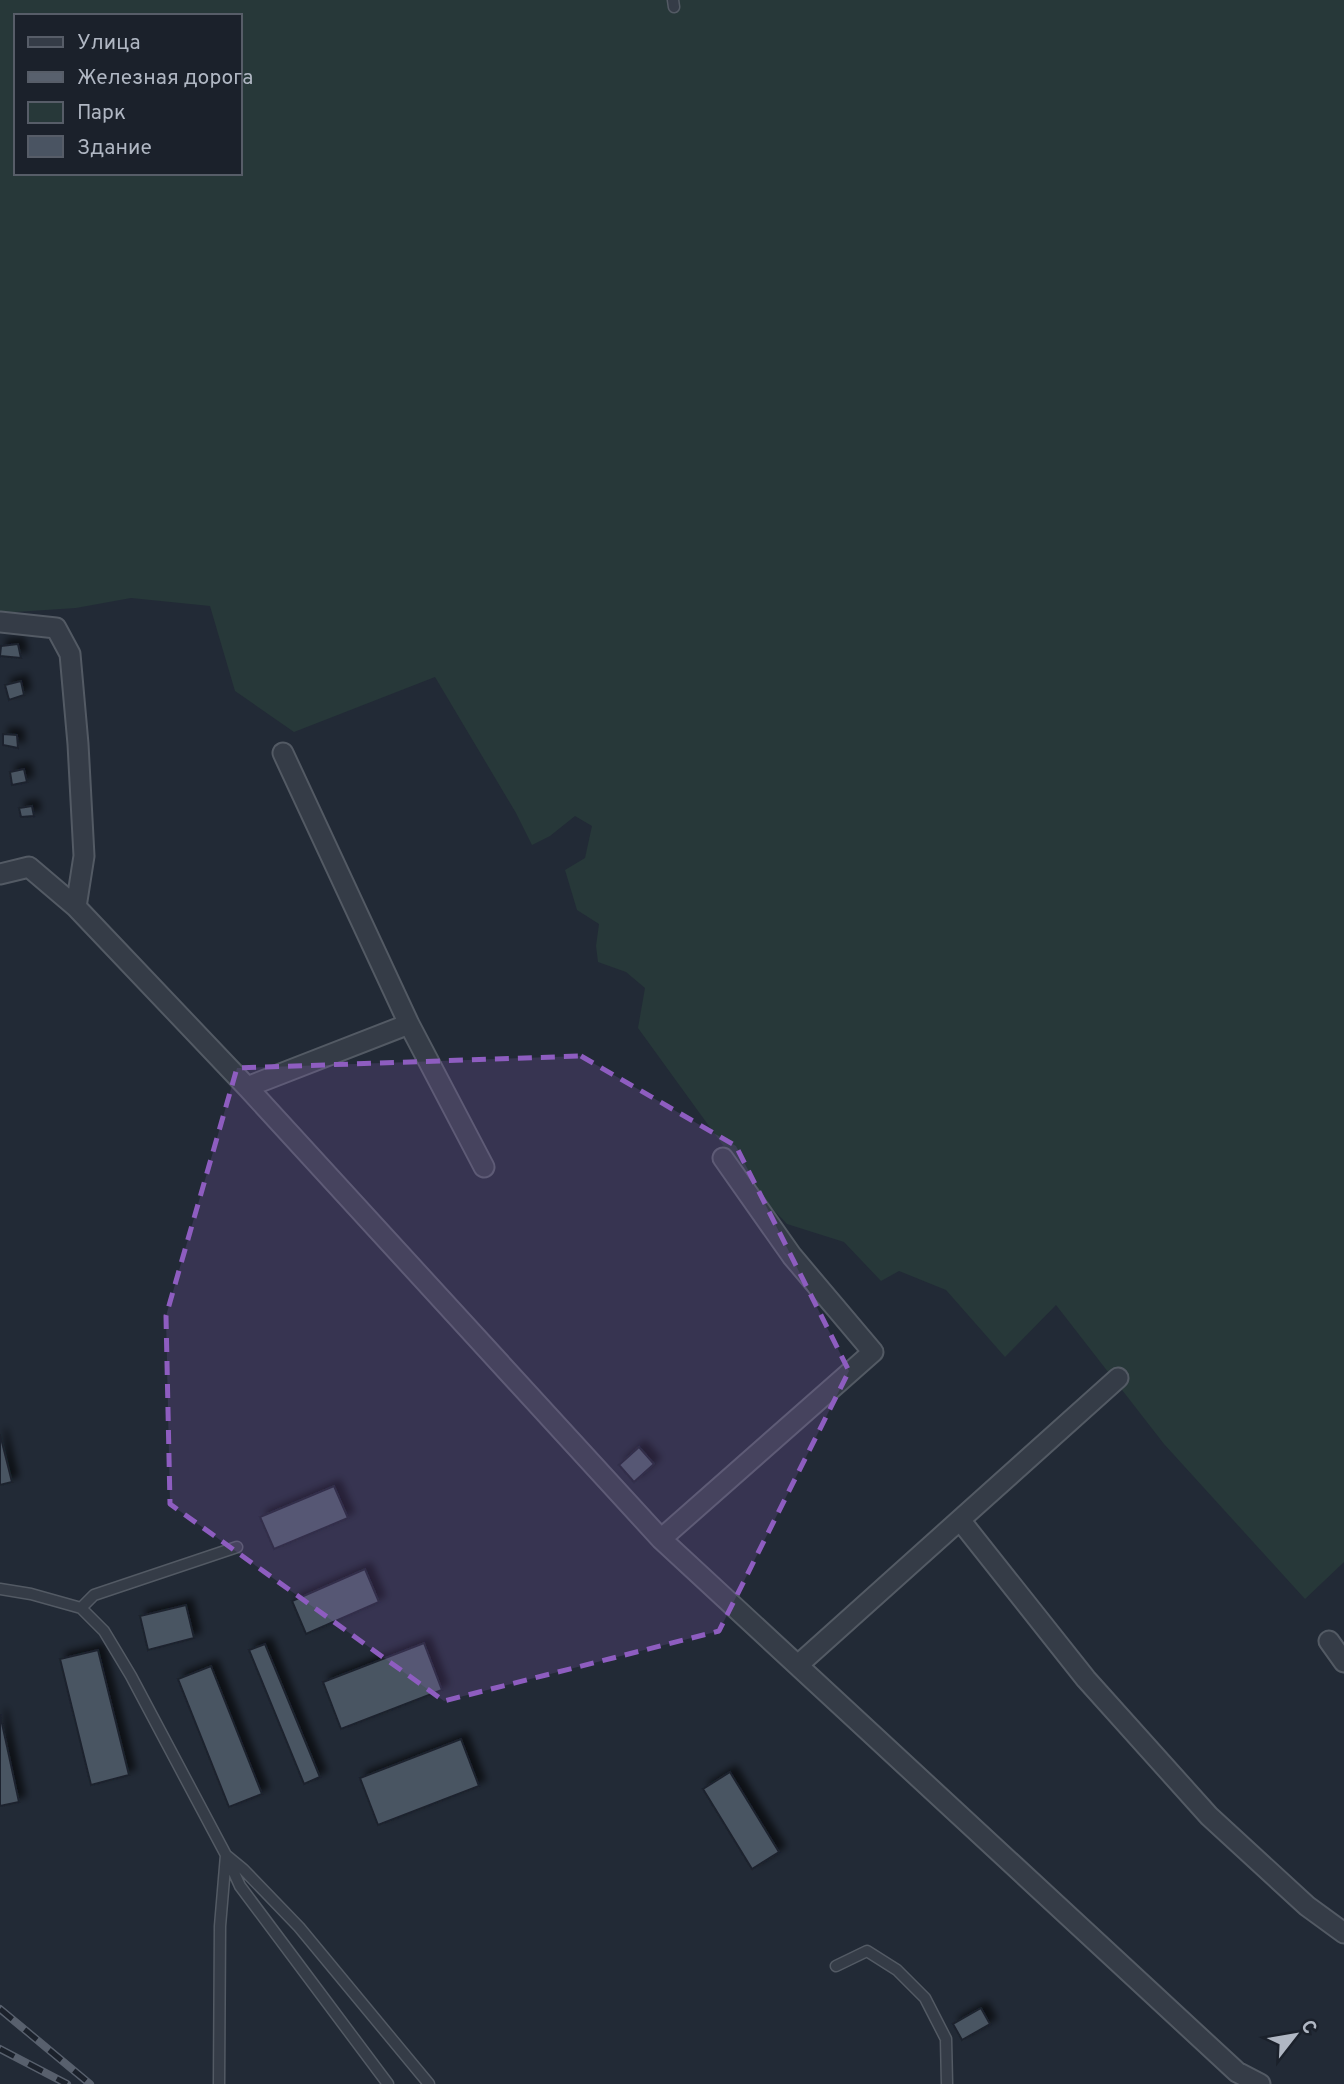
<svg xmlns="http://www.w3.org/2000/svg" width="1344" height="2084" font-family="Overpass,sans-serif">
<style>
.green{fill:#273839;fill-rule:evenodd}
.building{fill:#4a5462;stroke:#1d232d;stroke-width:2;filter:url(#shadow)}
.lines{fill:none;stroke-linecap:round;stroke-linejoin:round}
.service-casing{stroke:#535a64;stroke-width:13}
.minor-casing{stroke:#535a64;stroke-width:23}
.service{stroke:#353c47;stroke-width:10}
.minor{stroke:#353c47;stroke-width:19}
.rail-casing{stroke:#58606d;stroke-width:8}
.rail{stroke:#1b212b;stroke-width:5;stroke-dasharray:16;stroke-linecap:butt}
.marked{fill:#8e5dc0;fill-opacity:0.2;stroke:#8e5dc0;stroke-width:5;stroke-dasharray:14 9;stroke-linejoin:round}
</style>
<defs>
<filter id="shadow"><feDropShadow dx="6" dy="-6" stdDeviation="3.5" flood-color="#0009"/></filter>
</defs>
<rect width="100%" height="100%" fill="#222a36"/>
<path class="green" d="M 0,0 L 1344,0 L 1344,1562 L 1305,1599 L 1164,1444 L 1056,1305 L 1005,1357 L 946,1290 L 899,1271 L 881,1281 L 844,1242 L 787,1224 L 756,1191 L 638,1028 L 645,988 L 626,972 L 598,962 L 596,946 L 599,924 L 577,910 L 565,870 L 585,858 L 592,826 L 575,816 L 550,836 L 532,845 L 516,813 L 435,677 L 294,732 L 235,691 L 210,606 L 131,598 L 76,608 L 0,613 ZM 16,16 L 240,16 L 240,173 L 16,173 Z"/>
<path class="building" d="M 18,644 L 21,658 L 0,656 L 1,646 Z
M 21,681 L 24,695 L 9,700 L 5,685 Z
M 3,734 L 17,735 L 18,748 L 3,745 Z
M 24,769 L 27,782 L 12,785 L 10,772 Z
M 32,806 L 34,816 L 21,817 L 19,808 Z
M 0,1434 L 12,1482 L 0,1485 Z
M 639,1447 L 654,1464 L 634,1482 L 619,1465 Z
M 334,1486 L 348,1518 L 274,1549 L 260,1517 Z
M 365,1569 L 379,1602 L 306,1634 L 292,1601 Z
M 186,1605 L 194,1638 L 148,1650 L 140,1616 Z
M 424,1643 L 442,1690 L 341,1729 L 323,1682 Z
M 265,1644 L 320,1777 L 304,1784 L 249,1650 Z
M 98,1650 L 129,1775 L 91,1785 L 60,1659 Z
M 211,1666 L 262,1794 L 229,1807 L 178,1679 Z
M 0,1714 L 19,1802 L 0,1806 Z
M 461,1739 L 479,1786 L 378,1825 L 360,1778 Z
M 730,1772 L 779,1852 L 752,1869 L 703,1789 Z
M 981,2008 L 990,2024 L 962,2040 L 953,2024 Z"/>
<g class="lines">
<g class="service-casing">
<path id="service" d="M 673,0 L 674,7
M 0,1589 L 31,1594 L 81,1608 L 94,1595 L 237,1547
M 81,1608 L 104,1631 L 131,1676 L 226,1855 L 243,1869 L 299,1927 L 429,2084
M 836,1966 L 867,1951 L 897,1970 L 925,1998 L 946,2039 L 947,2084
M 219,2084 L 220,1926 L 226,1855 L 240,1886 L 388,2084"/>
</g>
<g class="minor-casing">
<path id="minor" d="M 0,622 L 56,628 L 70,654 L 78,744 L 84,856 L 76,907
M 283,753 L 409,1024 L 484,1167
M 0,874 L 29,867 L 76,907 L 247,1087 L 661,1539 L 1237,2072 L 1260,2084
M 247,1087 L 409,1024
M 960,1520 L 1086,1679 L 1209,1816 L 1307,1906 L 1344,1933
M 661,1539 L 873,1352 L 792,1256 L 723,1158
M 1329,1641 L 1344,1662
M 798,1665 L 1118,1378"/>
</g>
<use href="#service" class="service"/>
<use href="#minor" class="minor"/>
<g class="rail-casing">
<path id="rail" d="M 0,2009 L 90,2084
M 0,2049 L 67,2084"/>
</g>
<use href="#rail" class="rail"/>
</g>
<path class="marked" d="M 581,1056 L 736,1146 L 849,1371 L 719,1631 L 444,1701 L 170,1504 L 166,1316 L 237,1068 Z"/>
<rect x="14" y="14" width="228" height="161" fill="#1b212b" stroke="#575d68" stroke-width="2"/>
<rect x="28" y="37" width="35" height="10" fill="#353c47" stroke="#575d68" stroke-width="2"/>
<text x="77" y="49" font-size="21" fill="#b0b7c3">Улица</text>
<rect x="28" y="72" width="35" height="10" fill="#58606d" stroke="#575d68" stroke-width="2"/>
<text x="77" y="84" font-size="21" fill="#b0b7c3">Железная дорога</text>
<rect x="28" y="102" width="35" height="21" fill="#273839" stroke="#575d68" stroke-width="2"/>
<text x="77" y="119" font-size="21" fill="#b0b7c3">Парк</text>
<rect x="28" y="136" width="35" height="21" fill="#4a5462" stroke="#575d68" stroke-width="2"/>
<text x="77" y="154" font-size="21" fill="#b0b7c3">Здание</text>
<g transform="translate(1295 2035) rotate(59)" stroke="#1b212b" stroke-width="5" paint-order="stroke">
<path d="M0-5L12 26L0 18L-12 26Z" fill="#b0b7c3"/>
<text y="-10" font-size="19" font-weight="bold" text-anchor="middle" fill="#b0b7c3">С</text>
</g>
</svg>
